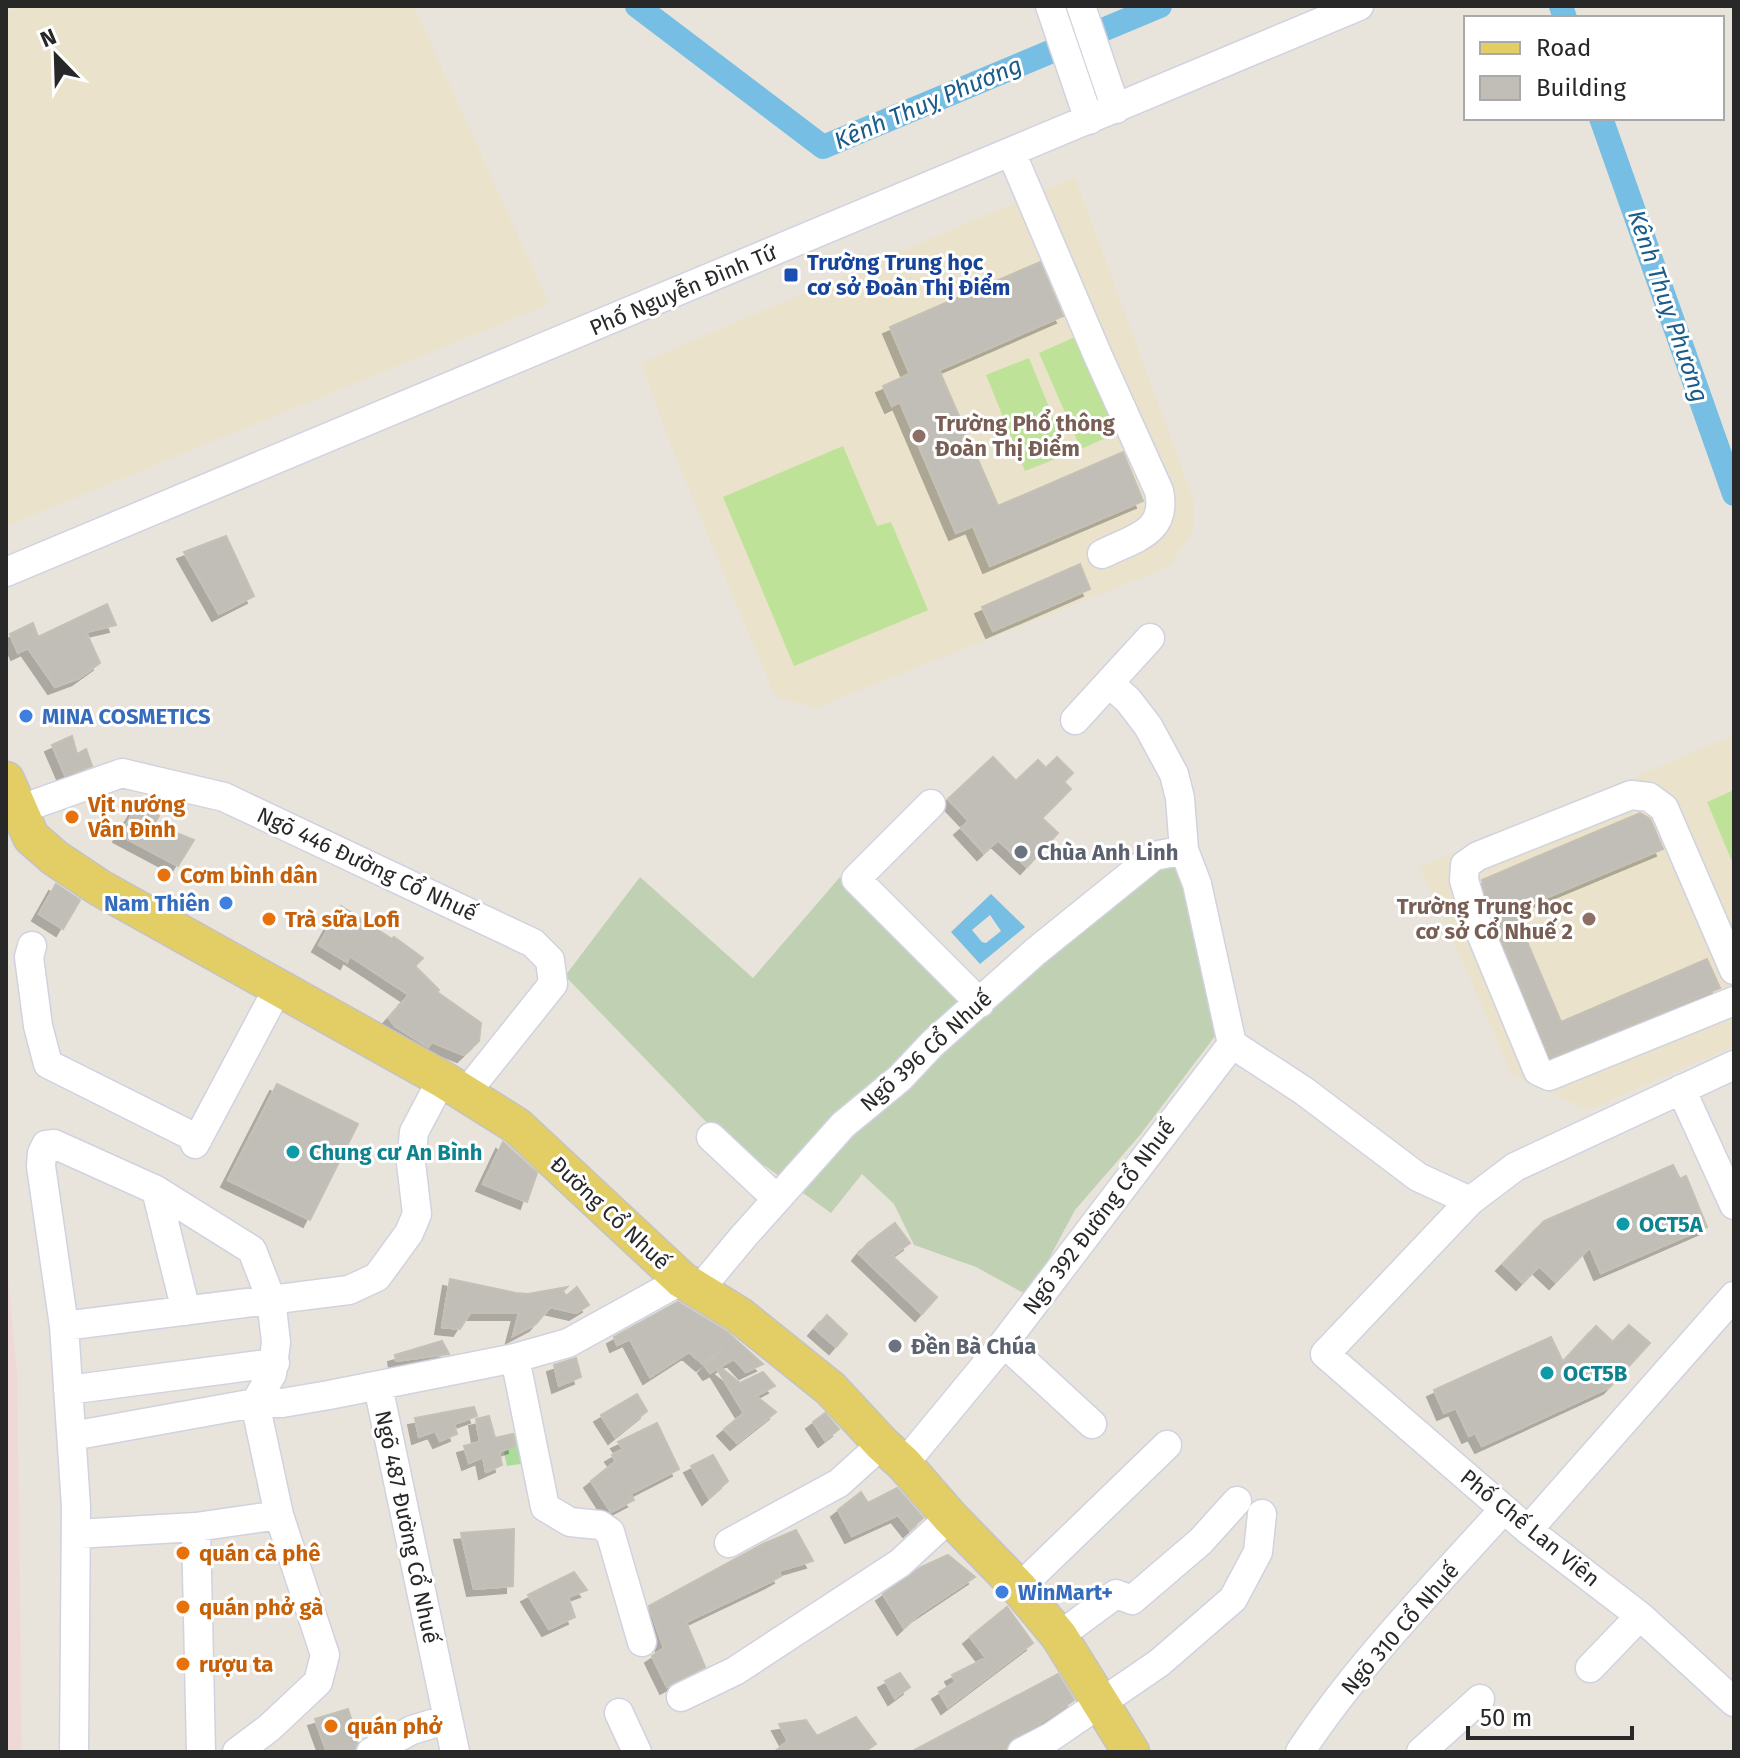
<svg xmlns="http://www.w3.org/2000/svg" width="1740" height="1758" font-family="'Fira Sans',sans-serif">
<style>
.education{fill:#eae2cb}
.medical{fill:#efd9d8}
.green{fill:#addb9c}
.cemetery{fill:#c0d1b3}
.pitch{fill:#bde298}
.water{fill:#76bee3;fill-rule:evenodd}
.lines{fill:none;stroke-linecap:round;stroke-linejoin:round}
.canal{stroke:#76bee3;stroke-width:24}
.building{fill:#c1beb7;stroke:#c4c0b5;stroke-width:2;filter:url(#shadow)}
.minor-casing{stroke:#d0d2e0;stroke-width:31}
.major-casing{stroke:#c3c3c3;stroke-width:39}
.minor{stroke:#fff;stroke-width:28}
.major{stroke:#e3ce66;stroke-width:36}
.transit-dot{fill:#1a4fb4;stroke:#fff;stroke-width:3}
.education-dot{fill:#8d6e63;stroke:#fff;stroke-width:3}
.shop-dot{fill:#3f7fe0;stroke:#fff;stroke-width:3}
.food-dot{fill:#e8710a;stroke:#fff;stroke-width:3}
.worship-dot{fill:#6b7280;stroke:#fff;stroke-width:3}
.culture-dot{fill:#0f9aa8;stroke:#fff;stroke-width:3}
.labels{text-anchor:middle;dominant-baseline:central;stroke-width:6;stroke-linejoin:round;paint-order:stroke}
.transit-label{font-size:22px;font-weight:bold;fill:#164399;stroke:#fff;text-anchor:start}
.street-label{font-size:22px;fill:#282828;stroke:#fff}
.education-label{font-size:22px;font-weight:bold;fill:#785e54;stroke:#fff;text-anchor:start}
.shop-label{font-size:22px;font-weight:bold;fill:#366cbe;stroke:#fff;text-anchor:start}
.food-label{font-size:22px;font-weight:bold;fill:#c56008;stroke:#fff;text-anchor:start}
.worship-label{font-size:22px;font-weight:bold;fill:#5b616d;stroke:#fff;text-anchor:start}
.culture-label{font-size:22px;font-weight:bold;fill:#0d838f;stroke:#fff;text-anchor:start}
.water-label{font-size:24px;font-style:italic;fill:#195c8b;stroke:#fff}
</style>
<defs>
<filter id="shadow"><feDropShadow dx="-7" dy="7" stdDeviation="0" flood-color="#0004"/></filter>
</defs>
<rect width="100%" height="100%" fill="#e9e4db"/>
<path class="education" d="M 19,6 L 414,6 L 549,304 L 6,526 L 6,12 Z
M 1075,177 L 1193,498 L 1193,531 L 1168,567 L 815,708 L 775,697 L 671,446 L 641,363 Z
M 1734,735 L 1734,1046 L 1588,1110 L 1513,1076 L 1420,867 Z"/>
<path class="medical" d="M 6,1257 L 17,1371 L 22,1752 L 6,1752 Z"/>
<path class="green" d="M 526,1431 L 528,1463 L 507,1466 L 501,1439 Z"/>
<path class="cemetery" d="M 1161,856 L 1175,859 L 1201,949 L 1219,1031 L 1140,1135 L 1075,1210 L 1029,1296 L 976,1267 L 914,1245 L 894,1204 L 862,1174 L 831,1213 L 712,1128 L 565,976 L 640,877 L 753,978 L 840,877 L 982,1010 Z"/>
<path class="pitch" d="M 1082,334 L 1124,430 L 1081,449 L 1039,353 Z
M 1029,358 L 1068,454 L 1025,471 L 986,375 Z
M 843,446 L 877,526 L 891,522 L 928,610 L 794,666 L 723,497 Z
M 1734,790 L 1734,866 L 1707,802 Z"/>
<path class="water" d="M 991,894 L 1025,927 L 980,964 L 951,932 ZM 990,915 L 1001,931 L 986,943 L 982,942 L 972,930 Z"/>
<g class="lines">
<path class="canal" d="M 637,6 L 823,147 L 1160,6
M 1561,6 L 1565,18
M 1601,118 L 1734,494"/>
</g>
<path class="building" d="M 1040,262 L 1063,316 L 939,370 L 998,506 L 1123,452 L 1143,501 L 990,566 L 973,526 L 956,533 L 900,402 L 892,406 L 883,386 L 910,374 L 890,327 Z
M 226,536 L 254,596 L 219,614 L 184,552 Z
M 1080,564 L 1090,589 L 993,631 L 982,607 Z
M 107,604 L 116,625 L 86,632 L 100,663 L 79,678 L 55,687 L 28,648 L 18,653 L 10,634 L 33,623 L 38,637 Z
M 72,736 L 77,754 L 86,749 L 92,766 L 65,775 L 52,745 Z
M 993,757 L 1016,781 L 1038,760 L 1046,768 L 1057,757 L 1073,773 L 1064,782 L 1071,789 L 1042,818 L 1058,833 L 1027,867 L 998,840 L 984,853 L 961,828 L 969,821 L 948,799 Z
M 138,805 L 159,816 L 154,824 L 194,840 L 178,866 L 120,835 Z
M 1640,813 L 1650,819 L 1663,849 L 1514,911 L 1561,1022 L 1707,959 L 1720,988 L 1551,1057 L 1493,918 L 1482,880 Z
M 56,884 L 80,900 L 63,929 L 39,914 Z
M 341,906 L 392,939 L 394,937 L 423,958 L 415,966 L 439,990 L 437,992 L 481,1023 L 479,1041 L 464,1055 L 432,1042 L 428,1047 L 395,1026 L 389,1018 L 409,995 L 350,956 L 347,962 L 319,945 Z
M 277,1084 L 358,1124 L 310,1220 L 228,1180 Z
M 503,1142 L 537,1173 L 527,1202 L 483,1184 Z
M 1673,1165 L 1680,1179 L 1686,1176 L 1707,1227 L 1601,1273 L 1590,1247 L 1556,1282 L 1539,1266 L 1523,1283 L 1503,1264 L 1544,1221 Z
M 895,1223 L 910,1243 L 892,1256 L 937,1297 L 922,1314 L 859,1254 L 867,1244 Z
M 450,1279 L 516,1293 L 528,1294 L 567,1287 L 563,1291 L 566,1296 L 577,1287 L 589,1305 L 576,1313 L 550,1307 L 536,1324 L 513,1336 L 519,1313 L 470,1313 L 460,1329 L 442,1327 Z
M 678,1302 L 727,1332 L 763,1364 L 746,1372 L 734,1359 L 720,1367 L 740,1383 L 763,1372 L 775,1386 L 756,1396 L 776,1412 L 737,1443 L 724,1429 L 744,1413 L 717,1369 L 710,1373 L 705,1366 L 724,1347 L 703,1364 L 689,1352 L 650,1377 L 630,1339 L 617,1345 L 614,1337 Z
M 827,1315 L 847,1334 L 836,1347 L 815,1329 Z
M 1629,1325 L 1650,1343 L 1610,1387 L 1482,1446 L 1475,1433 L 1469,1436 L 1456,1408 L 1444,1413 L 1434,1390 L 1551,1337 L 1563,1362 L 1596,1326 L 1613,1342 Z
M 442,1341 L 449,1354 L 396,1361 L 395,1355 Z
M 576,1358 L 581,1377 L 559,1386 L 554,1365 Z
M 637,1394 L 647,1411 L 615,1437 L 601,1415 Z
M 474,1407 L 477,1416 L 454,1424 L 457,1434 L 440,1441 L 435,1431 L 419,1437 L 415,1418 Z
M 825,1413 L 839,1429 L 825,1440 L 813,1422 Z
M 489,1416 L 495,1438 L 513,1434 L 515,1446 L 499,1452 L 502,1465 L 486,1472 L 483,1457 L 469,1463 L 464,1446 L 480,1442 L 476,1419 Z
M 657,1423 L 679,1469 L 630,1494 L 634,1500 L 611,1512 L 591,1481 L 616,1461 L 612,1455 L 623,1449 L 618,1442 Z
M 713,1455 L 728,1481 L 709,1498 L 691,1466 Z
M 897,1488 L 923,1518 L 910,1530 L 898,1515 L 852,1536 L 838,1510 L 861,1492 L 868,1503 Z
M 514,1529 L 513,1586 L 474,1589 L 461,1533 Z
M 796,1530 L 813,1561 L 778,1571 L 781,1576 L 770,1582 L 686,1622 L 705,1667 L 667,1687 L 652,1656 L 664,1648 L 649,1606 L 763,1544 Z
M 948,1555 L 975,1577 L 918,1615 L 904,1628 L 883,1594 L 921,1567 Z
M 574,1572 L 587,1590 L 568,1597 L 575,1617 L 549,1629 L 528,1595 Z
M 1007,1607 L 1033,1643 L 948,1707 L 939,1692 L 956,1682 L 952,1675 L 986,1658 L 970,1637 Z
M 900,1673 L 910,1687 L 895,1698 L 885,1681 Z
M 1058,1674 L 1074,1700 L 1042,1722 L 1014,1737 L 1006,1749 L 1000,1752 L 911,1752 Z
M 348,1709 L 358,1741 L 354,1751 L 327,1752 L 315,1719 Z
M 856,1717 L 876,1744 L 864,1752 L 774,1752 L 788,1741 L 779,1724 L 806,1720 L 817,1736 Z"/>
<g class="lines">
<g class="minor-casing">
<path id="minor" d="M 1050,6 L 1089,120
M 1081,6 L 1116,109
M 1011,152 L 1098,356 L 1159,491 C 1168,533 1134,538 1102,554
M 6,572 L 1359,6
M 1110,684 L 1128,700 L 1148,726 L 1174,774 L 1180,798 L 1184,850 L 1197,884 L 1232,1044 L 1304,1091 L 1418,1177 L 1470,1201
M 1075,720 L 1150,638
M 931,804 L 856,879 L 980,1003
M 18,810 L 122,773 L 224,797 L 533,943 L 550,960 L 553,984 L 465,1094
M 32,946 L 29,957 L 38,1026 L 48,1064 L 198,1139
M 1734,970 L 1664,808 L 1649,797 L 1631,795 L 1478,856 L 1465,865 L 1464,880 L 1477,924 L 1538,1071 L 1549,1076 L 1734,1001
M 1734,1065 L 1515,1167 L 1470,1201 L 1325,1354 L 1528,1530 L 1640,1616 L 1734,1702
M 1681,1089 L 1734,1205
M 711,1137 L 777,1199
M 195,1144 L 278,988
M 156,1190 L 186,1311
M 699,1290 L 743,1237 L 843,1125 L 900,1078 L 932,1044 L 1035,952 L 1154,856 L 1184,850
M 64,1326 L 349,1290 L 377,1277 L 409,1233 L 417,1214 L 411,1163 L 414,1132 L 442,1079
M 1004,1343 L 1092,1424
M 515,1358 L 545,1507 L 570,1522 L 600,1525 L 610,1532 L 642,1642
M 378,1386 L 455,1752
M 68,1390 L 275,1363
M 72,1436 L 255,1403 L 282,1403 L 329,1395 L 515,1358 L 568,1343 L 682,1280
M 904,1464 L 1004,1343 L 1232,1044
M 196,1527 L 201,1752
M 1528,1530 L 1734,1296
M 76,1534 L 196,1527 L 279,1515
M 729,1543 L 839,1483 L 882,1444
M 1019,1588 L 1167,1445
M 1059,1636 L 1116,1594 L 1132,1600 L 1201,1541 L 1237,1501
M 1590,1668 L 1640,1616
M 681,1697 L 735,1671 L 900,1563 L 950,1517
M 619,1713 L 637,1752
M 74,1752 L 76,1507 L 64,1326 L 41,1166 L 42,1153 L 46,1145 L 54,1144 L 156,1190 L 252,1250 L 271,1299 L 276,1342 L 272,1374 L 255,1403 L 279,1515 L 325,1655 L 318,1682 L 269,1728 L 237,1752
M 371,1752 L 412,1730 L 448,1719
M 1022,1752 L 1051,1737 L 1159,1663 L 1233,1599 L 1258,1552 L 1262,1514
M 1300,1752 C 1358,1664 1434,1587 1504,1509
M 1421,1752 L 1480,1699"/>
</g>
<g class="major-casing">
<path id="major" d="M 6,780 L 31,837 L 55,858 L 100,888 L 442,1079 L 517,1126 L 682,1280 L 739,1315 L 831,1389 L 882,1444 L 904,1464 L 950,1517 L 1019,1588 L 1059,1636 L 1131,1752"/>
</g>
<use href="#minor" class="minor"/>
<use href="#major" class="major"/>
</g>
<rect class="transit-dot" x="783" y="267" width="16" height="16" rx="4"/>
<g class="education-dot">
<circle cx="919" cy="436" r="8"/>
<circle cx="1589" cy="919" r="8"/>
</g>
<g class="shop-dot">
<circle cx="26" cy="716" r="8"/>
<circle cx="226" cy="903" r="8"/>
<circle cx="1002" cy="1592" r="8"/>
</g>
<g class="food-dot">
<circle cx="72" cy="817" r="8"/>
<circle cx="164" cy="875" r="8"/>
<circle cx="269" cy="919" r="8"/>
<circle cx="183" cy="1553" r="8"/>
<circle cx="183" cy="1607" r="8"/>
<circle cx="183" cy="1664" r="8"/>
<circle cx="331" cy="1726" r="8"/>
</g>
<g class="worship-dot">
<circle cx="1021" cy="852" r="8"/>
<circle cx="895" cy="1346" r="8"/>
</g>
<g class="culture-dot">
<circle cx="293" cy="1152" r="8"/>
<circle cx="1623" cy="1224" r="8"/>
<circle cx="1547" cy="1373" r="8"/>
</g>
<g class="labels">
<g class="transit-label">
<text x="807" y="262">Trường Trung học<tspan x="807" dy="25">cơ sở Đoàn Thị Điểm</tspan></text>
</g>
<g class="street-label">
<text transform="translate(683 290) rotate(-23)">Phố Nguyễn Đình Tứ</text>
<text transform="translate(367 864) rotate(25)">Ngõ 446 Đường Cổ Nhuế</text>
<text transform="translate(926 1051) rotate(-42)">Ngõ 396 Cổ Nhuế</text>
<text transform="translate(610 1213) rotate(43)">Đường Cổ Nhuế</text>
<text transform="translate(1099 1217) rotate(-53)">Ngõ 392 Đường Cổ Nhuế</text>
<text transform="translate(407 1527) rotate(78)">Ngõ 487 Đường Cổ Nhuế</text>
<text transform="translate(1530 1528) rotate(39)">Phố Chế Lan Viên</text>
<text transform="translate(1400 1629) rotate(-49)">Ngõ 310 Cổ Nhuế</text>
</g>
<g class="education-label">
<text x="935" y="423">Trường Phổ thông<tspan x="935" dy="25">Đoàn Thị Điểm</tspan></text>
<text x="1573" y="906" text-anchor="end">Trường Trung học<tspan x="1573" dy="25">cơ sở Cổ Nhuế 2</tspan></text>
</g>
<g class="shop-label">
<text x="42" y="716">MINA COSMETICS</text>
<text x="210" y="903" text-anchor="end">Nam Thiên</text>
<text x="1018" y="1592">WinMart+</text>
</g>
<g class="food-label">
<text x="88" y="804">Vịt nướng<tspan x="88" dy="25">Vân Đình</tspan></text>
<text x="180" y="875">Cơm bình dân</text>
<text x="285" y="919">Trà sữa Lofi</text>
<text x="199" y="1553">quán cà phê</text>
<text x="199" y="1607">quán phở gà</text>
<text x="199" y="1664">rượu ta</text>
<text x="347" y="1726">quán phở</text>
</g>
<g class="worship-label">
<text x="1037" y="852">Chùa Anh Linh</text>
<text x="911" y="1346">Đền Bà Chúa</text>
</g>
<g class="culture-label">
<text x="309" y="1152">Chung cư An Bình</text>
<text x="1639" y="1224">OCT5A</text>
<text x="1563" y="1373">OCT5B</text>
</g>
<g class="water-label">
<text transform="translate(928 103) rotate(-23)">Kênh Thuỵ Phương</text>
<text transform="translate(1668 306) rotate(71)">Kênh Thuỵ Phương</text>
</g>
</g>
<rect width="1740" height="1758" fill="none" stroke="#282828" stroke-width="16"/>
<rect x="1464" y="16" width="260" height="104" fill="#ffffff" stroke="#a9a9a9" stroke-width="2"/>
<rect x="1480" y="42" width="40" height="12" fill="#e3ce66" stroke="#a9a9a9" stroke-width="2"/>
<text x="1536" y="56" font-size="24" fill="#282828">Road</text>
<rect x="1480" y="76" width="40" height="24" fill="#c1beb7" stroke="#a9a9a9" stroke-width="2"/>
<text x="1536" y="96" font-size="24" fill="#282828">Building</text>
<g transform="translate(56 56) rotate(337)" stroke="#ffffff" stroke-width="6" paint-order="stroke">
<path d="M0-6L14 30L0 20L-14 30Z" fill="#282828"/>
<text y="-12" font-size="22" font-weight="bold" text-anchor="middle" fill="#282828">N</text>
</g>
<path d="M1468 1726v12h164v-12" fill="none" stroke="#282828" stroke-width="4"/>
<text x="1480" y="1726" font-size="24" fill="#282828" stroke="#ffffff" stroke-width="6" paint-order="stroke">50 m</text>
</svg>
